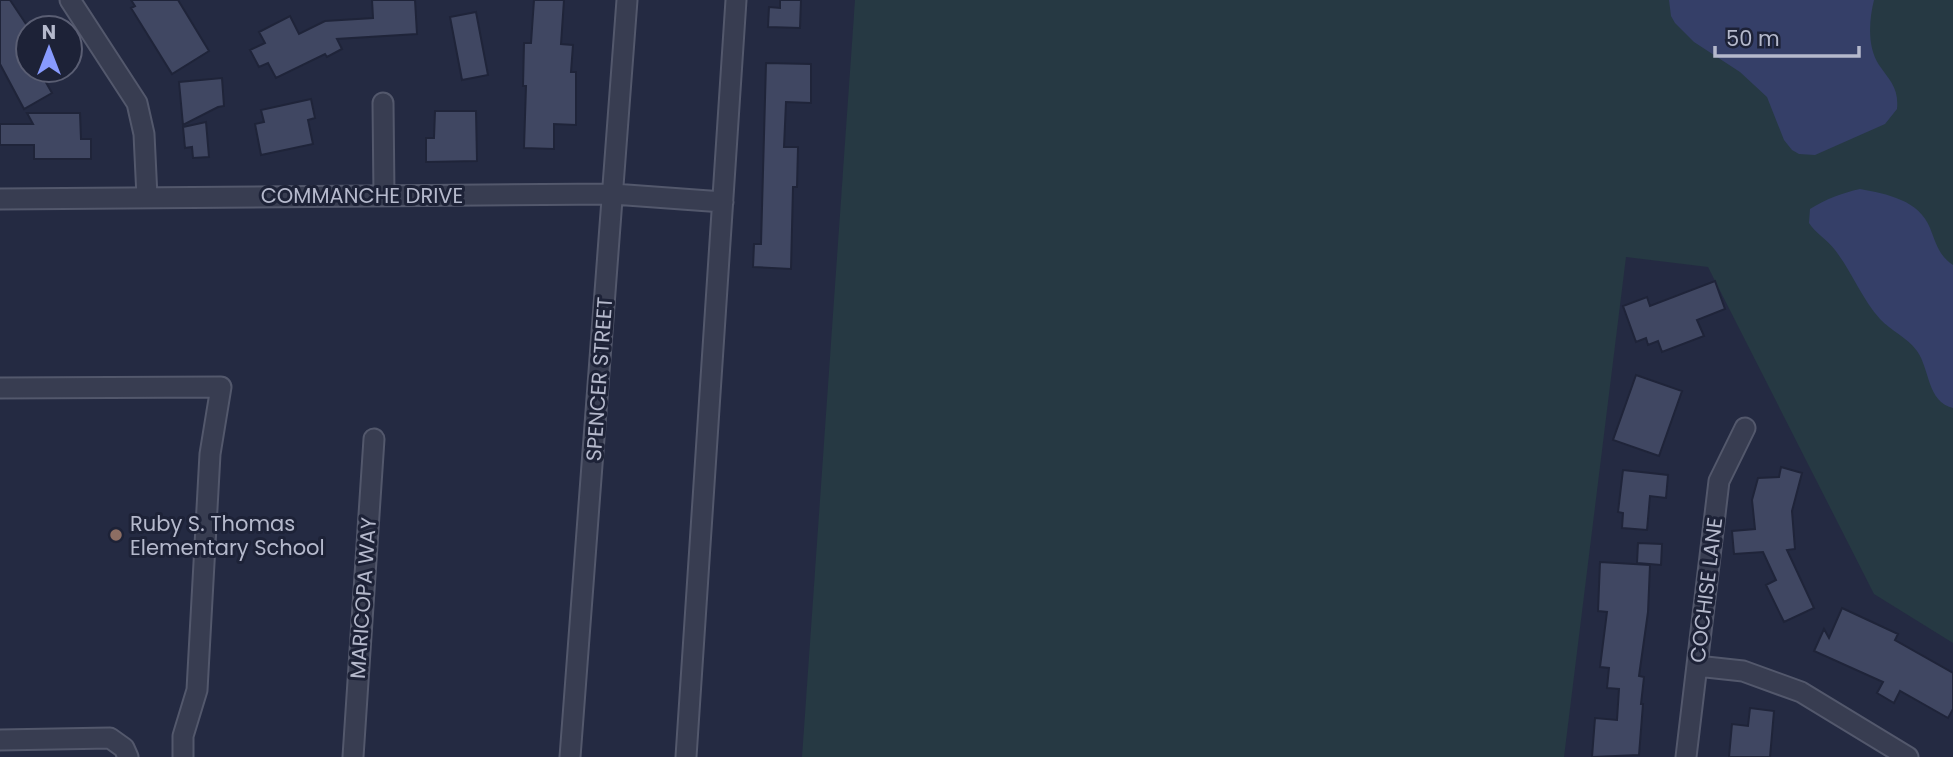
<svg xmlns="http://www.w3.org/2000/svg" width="1953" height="757" font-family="Poppins,sans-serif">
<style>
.green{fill:#263943}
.water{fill:#353f68}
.building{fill:#404762;stroke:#1f2439;stroke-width:2}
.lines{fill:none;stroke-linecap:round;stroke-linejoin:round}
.minor-casing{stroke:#53586c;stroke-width:23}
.minor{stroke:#383d51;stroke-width:19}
.education-dot{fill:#8d6e63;stroke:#1d2237;stroke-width:2.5}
.labels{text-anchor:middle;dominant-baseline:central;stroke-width:6;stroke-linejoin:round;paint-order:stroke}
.street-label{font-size:21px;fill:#b5b9cc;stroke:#1d2237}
.poi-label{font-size:21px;fill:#b5b9cc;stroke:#1d2237;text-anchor:start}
</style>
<rect width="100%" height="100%" fill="#242a42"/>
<path class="green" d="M 855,0 L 1953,0 L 1953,643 L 1874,594 L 1708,267 L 1626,257 L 1564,757 L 802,757 Z"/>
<path class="water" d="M 1669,0 L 1874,0 C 1869,20 1867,47 1879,65 C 1890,81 1899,88 1897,109 L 1885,124 L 1815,155 L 1799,154 L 1792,150 L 1784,140 L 1767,97 L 1740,72 L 1694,42 L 1675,23 L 1671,16 Z
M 1860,189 C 1887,194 1919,200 1930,228 C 1936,243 1939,256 1953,265 L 1953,408 C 1927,402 1930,369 1917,351 C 1907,337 1891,331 1880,319 C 1862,299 1852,272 1835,250 C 1828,240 1815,233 1809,223 L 1810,209 C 1826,199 1842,193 1860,189 Z"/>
<path class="building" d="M 0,0 L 10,0 L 28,27 L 28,70 L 39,70 L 52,93 L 24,109 L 0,64 Z
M 131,0 L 178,0 L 209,51 L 172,74 L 131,8 L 135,6 Z
M 372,0 L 415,0 L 417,34 L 337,39 L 342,49 L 327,57 L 325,54 L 276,78 L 268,63 L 259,67 L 250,50 L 265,43 L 259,32 L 290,16 L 299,34 L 325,21 L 373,18 Z
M 534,0 L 564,0 L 561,44 L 573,45 L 571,72 L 576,72 L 576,125 L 554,124 L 554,149 L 524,148 L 526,86 L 523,86 L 524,43 L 531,43 Z
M 780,0 L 801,0 L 800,28 L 768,27 L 769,7 L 780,8 Z
M 476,12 L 488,75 L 462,80 L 450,17 Z
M 766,63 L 811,64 L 811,103 L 786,102 L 784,147 L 798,147 L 797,187 L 793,187 L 791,269 L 753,267 L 754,244 L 761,244 Z
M 222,78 L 224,106 L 218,107 L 183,125 L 179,82 Z
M 311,99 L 315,118 L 308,120 L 313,144 L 261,155 L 255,124 L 264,122 L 261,110 Z
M 435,111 L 476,111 L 477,161 L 426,162 L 426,138 L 434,138 Z
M 27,113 L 80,113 L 81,139 L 91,139 L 91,159 L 34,159 L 34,145 L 0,145 L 0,124 L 33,124 Z
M 206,122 L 209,157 L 193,158 L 192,147 L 185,148 L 183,127 Z
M 1715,281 L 1725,309 L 1697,320 L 1704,336 L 1662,352 L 1658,341 L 1648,345 L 1646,338 L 1636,342 L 1623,306 L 1647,297 L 1650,306 Z
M 1636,375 L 1682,391 L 1659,456 L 1613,440 Z
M 1781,467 L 1802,473 L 1792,511 L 1795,549 L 1787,550 L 1814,608 L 1784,622 L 1766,585 L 1776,580 L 1763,552 L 1734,554 L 1732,531 L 1755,529 L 1752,500 L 1758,478 L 1779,477 Z
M 1623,470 L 1668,475 L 1666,498 L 1650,496 L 1647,530 L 1622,528 L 1623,513 L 1618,512 Z
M 1638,543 L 1662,544 L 1661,565 L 1637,563 Z
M 1600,562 L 1650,565 L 1648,612 L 1639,676 L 1644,677 L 1641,704 L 1643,704 L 1639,755 L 1592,757 L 1595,718 L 1617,720 L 1619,689 L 1607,688 L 1609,668 L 1600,667 L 1607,612 L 1598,611 Z
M 1842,608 L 1898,634 L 1895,640 L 1953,673 L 1953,709 L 1948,718 L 1900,691 L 1894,703 L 1877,693 L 1883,682 L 1814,651 L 1824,629 L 1829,638 Z
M 1750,708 L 1774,711 L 1770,757 L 1729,757 L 1732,724 L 1748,726 Z"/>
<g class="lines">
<g class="minor-casing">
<path id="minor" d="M 70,0 L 137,103 L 144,134 L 147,197
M 383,103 L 384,195
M 0,199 L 613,194 L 723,202
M 0,388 L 221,387 L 210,454 L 197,690 L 183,736 L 183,757
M 1697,666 L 1743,671 L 1801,692 L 1908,757
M 0,740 L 110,738 L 124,748 L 128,757
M 353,757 L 374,439
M 570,757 L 627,0
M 686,757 L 736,0
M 1686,757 L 1719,481 L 1745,428"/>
</g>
<use href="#minor" class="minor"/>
</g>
<circle class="education-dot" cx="116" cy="535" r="7"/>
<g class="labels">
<g class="street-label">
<text x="362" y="195">COMMANCHE DRIVE</text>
<text transform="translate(599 379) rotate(-86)">SPENCER STREET</text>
<text transform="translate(1706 590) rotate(-83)">COCHISE LANE</text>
<text transform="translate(363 598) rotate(-86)">MARICOPA WAY</text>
</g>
<g class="poi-label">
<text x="130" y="523">Ruby S. Thomas<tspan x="130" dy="24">Elementary School</tspan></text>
</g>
</g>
<g transform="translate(49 49)"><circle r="33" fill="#1d2237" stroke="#5a5e73" stroke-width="2"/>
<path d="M0-5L12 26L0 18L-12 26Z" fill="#889bfe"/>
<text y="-10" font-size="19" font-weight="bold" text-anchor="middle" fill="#b5b9cc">N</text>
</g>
<path d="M1715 46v10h144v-10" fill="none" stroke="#b5b9cc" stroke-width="3.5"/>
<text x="1726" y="46" font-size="21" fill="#b5b9cc" stroke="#1d2237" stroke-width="5" paint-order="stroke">50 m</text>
</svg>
